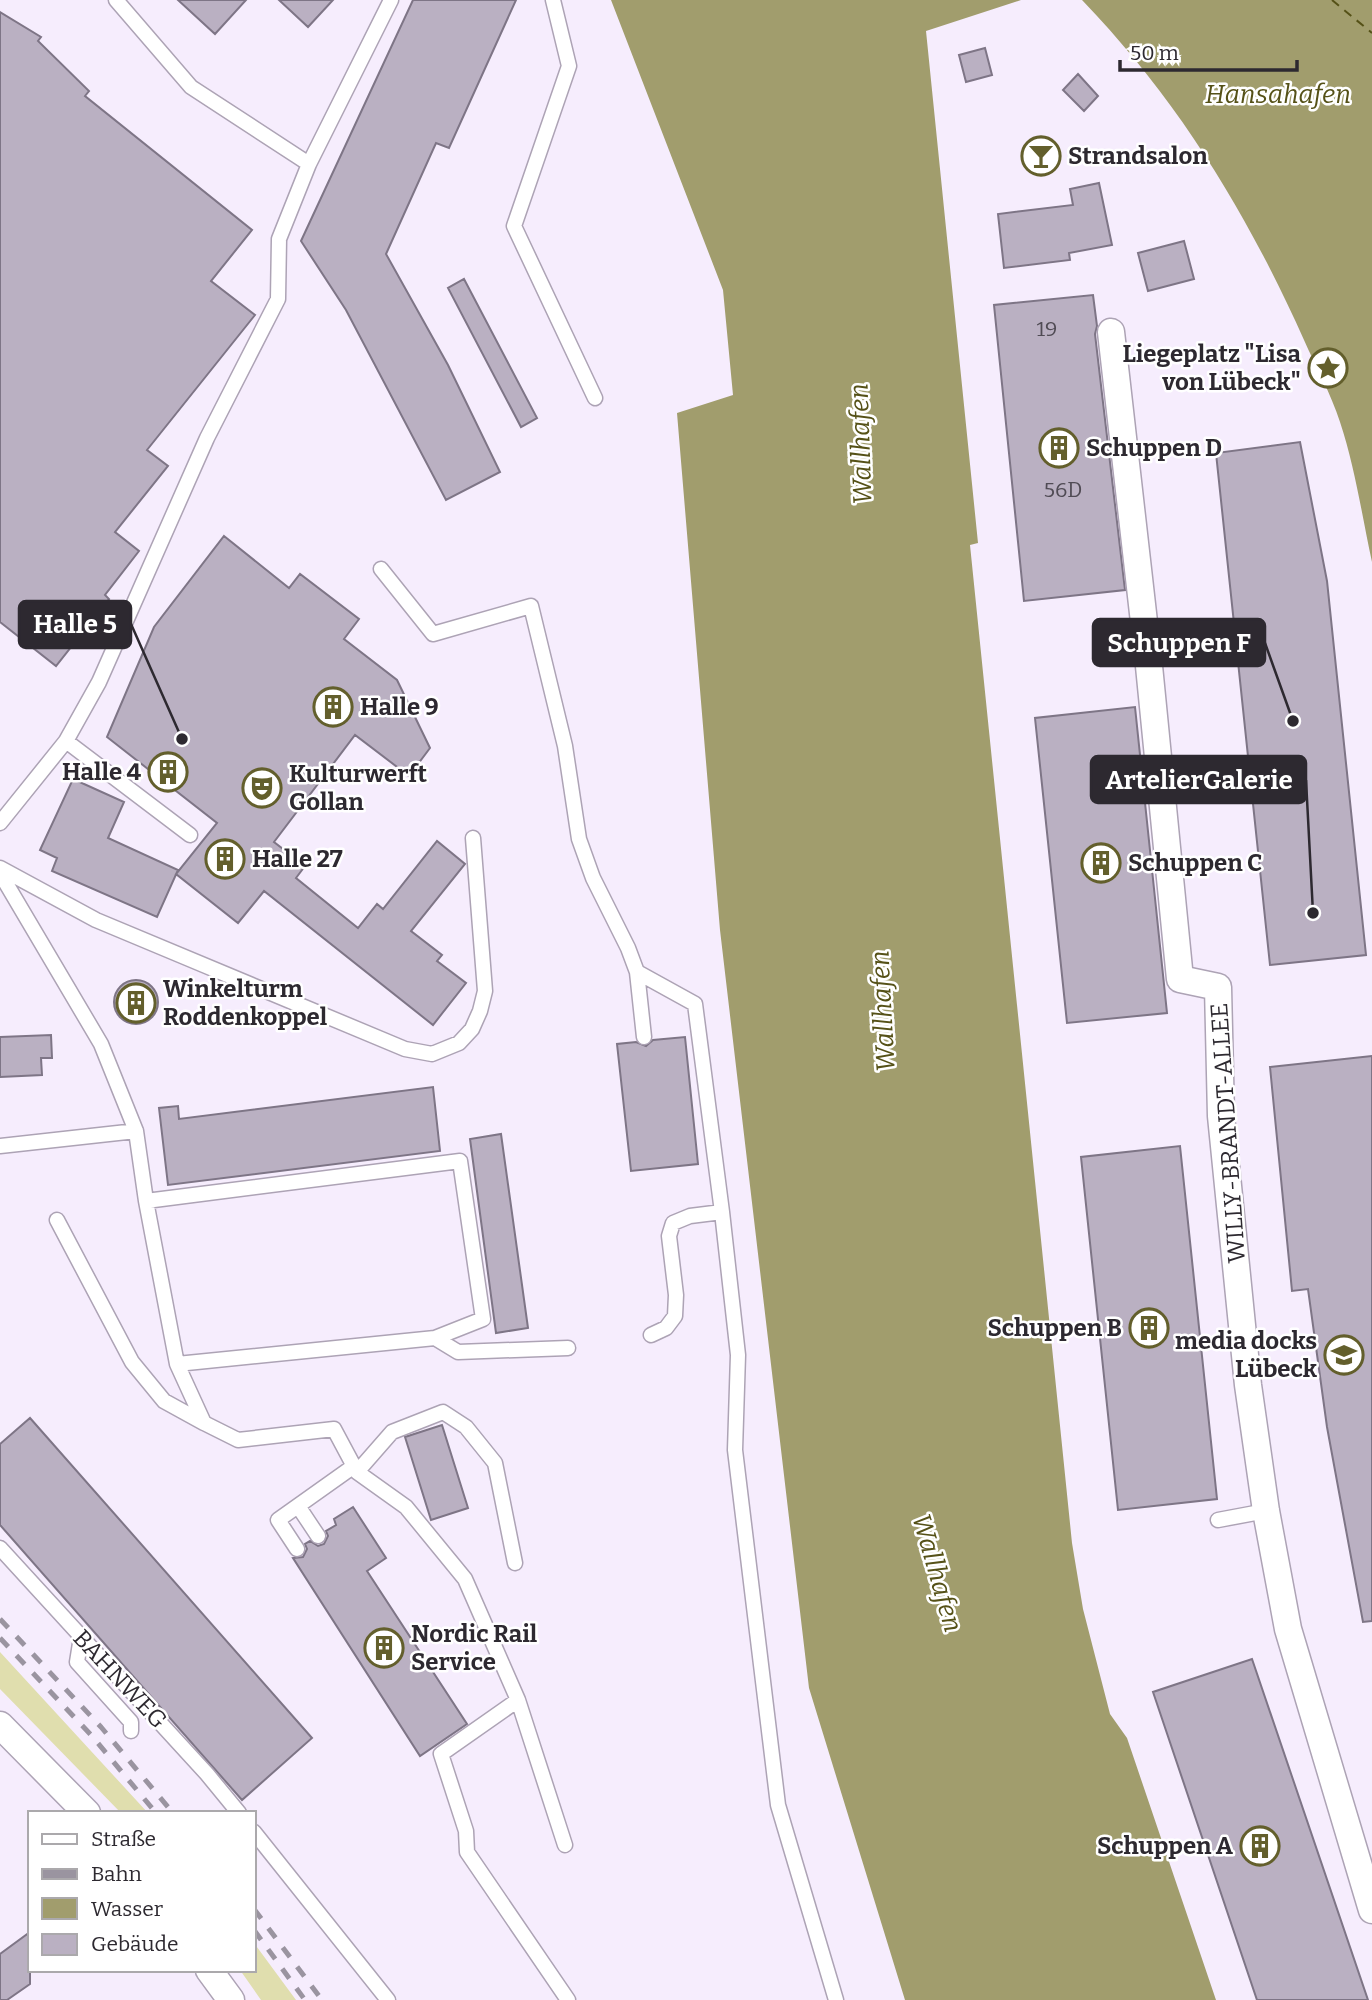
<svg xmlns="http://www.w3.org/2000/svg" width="1372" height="2000" font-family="Bitter,serif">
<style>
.green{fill:#e0deae}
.water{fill:#a19d6d}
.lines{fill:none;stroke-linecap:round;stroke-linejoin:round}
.ferry{stroke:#555117;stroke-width:2;stroke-dasharray:9 7;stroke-linecap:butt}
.building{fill:#bab0c2;stroke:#7e7586;stroke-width:2}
.service-casing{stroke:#ada3b5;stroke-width:17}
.minor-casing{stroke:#ada3b5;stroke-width:29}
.service{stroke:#fff;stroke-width:14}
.minor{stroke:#fff;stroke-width:26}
.rail{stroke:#9a94a0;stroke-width:5;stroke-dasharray:12 12;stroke-linecap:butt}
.labels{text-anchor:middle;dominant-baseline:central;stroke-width:5;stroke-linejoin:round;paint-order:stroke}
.number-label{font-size:21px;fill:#504b54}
.poi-label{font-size:24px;font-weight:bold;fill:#2d2930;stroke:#fff;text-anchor:start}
.street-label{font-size:24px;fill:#2d2930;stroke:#fff}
.water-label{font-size:26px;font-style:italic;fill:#555117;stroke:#fff}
.leader{fill:none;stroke:#2d2930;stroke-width:2.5}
.callout-dot{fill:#2d2930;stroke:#fff;stroke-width:2.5}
.callout{fill:#2d2930;stroke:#2d2930;stroke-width:2.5}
.callout-label{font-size:26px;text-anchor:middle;font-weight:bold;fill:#fff}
</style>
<rect width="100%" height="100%" fill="#f6edfd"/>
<path class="green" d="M 0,1652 L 148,1813 L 121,1813 L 0,1689 Z
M 254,1943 L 296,2000 L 261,2000 L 240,1970 L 254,1970 Z"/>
<path class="water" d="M 611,0 L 1021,0 L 926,31 L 978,543 L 970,545 L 1072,1543 L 1083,1609 L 1110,1714 L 1127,1738 L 1216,2000 L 905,2000 L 809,1688 L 720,930 L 677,413 L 733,395 L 723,290 Z
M 1082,0 L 1372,0 L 1372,562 C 1362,516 1355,467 1340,422 C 1331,394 1316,367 1304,340 C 1247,213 1179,101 1082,0 Z"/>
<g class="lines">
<path class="ferry" d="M 1332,0 L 1372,33"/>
</g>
<path class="building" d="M 178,0 L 246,0 L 215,34 Z
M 279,0 L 333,0 L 308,27 Z
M 413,0 L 516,0 L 449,148 L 436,143 L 386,254 L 448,365 L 500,472 L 446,500 L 346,310 L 301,241 Z
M 0,12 L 41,37 L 38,41 L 89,91 L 85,96 L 252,230 L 211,281 L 255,315 L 147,450 L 168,466 L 115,532 L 139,551 L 105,595 L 109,599 L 56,666 L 0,622 Z
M 985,48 L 992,75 L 966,82 L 959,55 Z
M 1078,74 L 1098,96 L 1084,111 L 1063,90 Z
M 1099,183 L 1112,245 L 1069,253 L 1070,260 L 1004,268 L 998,214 L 1073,205 L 1070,189 Z
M 1184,241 L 1194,279 L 1148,291 L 1138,253 Z
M 464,279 L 537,418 L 521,427 L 448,288 Z
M 1093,295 L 1097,326 L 1095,334 L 1125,590 L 1024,601 L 994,305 Z
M 1300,442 L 1327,581 L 1366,955 L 1270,965 L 1216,453 Z
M 224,536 L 289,588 L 300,574 L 359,619 L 344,639 L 397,680 L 430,748 L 409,776 L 355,735 L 274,842 L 305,866 L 296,878 L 358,928 L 377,904 L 383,909 L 437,841 L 465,864 L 411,931 L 442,955 L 437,961 L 466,983 L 433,1025 L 264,891 L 238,923 L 176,874 L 217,823 L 107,737 L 154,627 Z
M 1135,707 L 1167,1013 L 1067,1023 L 1035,718 Z
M 73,779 L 124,802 L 108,838 L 178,870 L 157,917 L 52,871 L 57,858 L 40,850 Z
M114 1002a22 22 0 1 1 44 0a22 22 0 1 1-44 0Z
M 51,1035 L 52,1058 L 41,1058 L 42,1075 L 0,1077 L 0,1037 Z
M 685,1037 L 698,1164 L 631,1171 L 617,1044 L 636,1042 L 646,1046 L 653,1040 Z
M 1372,1056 L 1372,1621 L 1363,1622 L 1327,1427 L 1308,1289 L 1292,1291 L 1270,1067 Z
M 433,1087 L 440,1151 L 168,1185 L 159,1108 L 178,1106 L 179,1119 Z
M 501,1134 L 528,1328 L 496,1333 L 470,1139 Z
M 1180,1146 L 1217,1499 L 1118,1510 L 1081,1157 Z
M 30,1418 L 312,1738 L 242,1800 L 0,1525 L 0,1444 Z
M 442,1425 L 468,1508 L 431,1520 L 405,1437 Z
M 353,1507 L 386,1558 L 367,1571 L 467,1724 L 420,1756 L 293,1558 L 303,1557 L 307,1549 L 305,1544 L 310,1541 L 318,1546 L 324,1544 L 328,1536 L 326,1531 L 336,1525 L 334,1519 Z
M 1252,1659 L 1368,2000 L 1257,2000 L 1153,1692 Z
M 30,1932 L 30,1984 L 7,2000 L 0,2000 L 0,1954 Z"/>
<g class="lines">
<g class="service-casing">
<path id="service" d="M 116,0 L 191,87 L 309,164 L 391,0
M 553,0 L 569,66 L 514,226 L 595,398
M 381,569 L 433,634 L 531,606 L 565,746 L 579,839 L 593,878 L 628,948 L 637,972 L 695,1004 L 722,1212
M 66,741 L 190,835
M 0,823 L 66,741 L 99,682 L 207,438 L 278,299 L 279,239 L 309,164
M 0,868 L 96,920 L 405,1049 L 432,1054 L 459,1043 L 472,1029 L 480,1011 L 485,991 L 473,838
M 0,873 L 101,1044 L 136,1131 L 146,1201 L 177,1364 L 435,1338 L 483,1319 L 460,1161 L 146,1201
M 637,972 L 644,1037
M 0,1146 L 136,1131
M 57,1220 L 132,1362 L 164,1401 L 204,1423
M 651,1335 L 666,1328 L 675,1316 L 676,1295 L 669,1236 L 673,1223 L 690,1216 L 722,1212 L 738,1355 L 735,1450 L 778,1805 L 836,2000
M 435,1338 L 458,1352 L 568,1348
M 177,1364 L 204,1423 L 238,1440 L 334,1429 L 357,1472 L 406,1507 L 465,1579 L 518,1700 L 565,1845
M 357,1472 L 392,1432 L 443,1412 L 466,1427 L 495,1463 L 515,1563
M 298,1506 L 318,1536
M 1218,1520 L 1266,1511
M 0,1548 L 207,1774 L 239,1813
M 297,1549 L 278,1520 L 354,1466
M 81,1637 L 77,1662 L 131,1722 L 131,1731
M 518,1700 L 441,1754 L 466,1831 L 467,1852 L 568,2000
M 254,1832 L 388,2000"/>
</g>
<g class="minor-casing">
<path id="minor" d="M 1111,332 L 1149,666 L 1180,979 L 1218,987 L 1221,1116 L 1248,1385 L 1266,1511 L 1288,1629 L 1372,1910
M 0,1725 L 87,1813
M 209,1970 L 231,2000"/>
</g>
<use href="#service" class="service"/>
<use href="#minor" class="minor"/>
<path class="rail" d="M 0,1619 L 101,1727 L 173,1813
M 0,1638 L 92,1736 L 156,1813
M 254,1909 L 322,2000
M 254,1930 L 305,2000"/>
</g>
<defs>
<g id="bar-ring" transform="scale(2.0125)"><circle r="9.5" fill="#fff" stroke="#635f2c" stroke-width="1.5"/><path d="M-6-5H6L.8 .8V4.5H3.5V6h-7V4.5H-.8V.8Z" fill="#635f2c"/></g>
<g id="sight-ring" transform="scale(2.0125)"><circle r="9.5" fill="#fff" stroke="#635f2c" stroke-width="1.5"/><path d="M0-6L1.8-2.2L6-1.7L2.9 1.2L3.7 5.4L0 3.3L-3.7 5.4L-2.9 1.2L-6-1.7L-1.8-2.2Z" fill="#635f2c"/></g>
<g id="building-ring" transform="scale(2.0125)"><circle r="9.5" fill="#fff" stroke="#635f2c" stroke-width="1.5"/><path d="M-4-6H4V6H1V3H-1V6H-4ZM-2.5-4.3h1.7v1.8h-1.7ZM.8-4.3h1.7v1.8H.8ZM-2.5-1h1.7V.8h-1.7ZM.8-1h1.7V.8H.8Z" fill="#635f2c"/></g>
<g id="theatre-ring" transform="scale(2.0125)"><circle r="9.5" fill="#fff" stroke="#635f2c" stroke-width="1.5"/><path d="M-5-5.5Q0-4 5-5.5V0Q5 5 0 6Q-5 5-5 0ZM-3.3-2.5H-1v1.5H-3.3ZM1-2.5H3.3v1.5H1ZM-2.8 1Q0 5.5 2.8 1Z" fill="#635f2c"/></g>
<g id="university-ring" transform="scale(2.0125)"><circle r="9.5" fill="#fff" stroke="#635f2c" stroke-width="1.5"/><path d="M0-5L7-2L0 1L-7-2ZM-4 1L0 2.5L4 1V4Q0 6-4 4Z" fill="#635f2c"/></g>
</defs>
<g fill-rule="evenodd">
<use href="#bar-ring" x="1041" y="156"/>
<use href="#sight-ring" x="1328" y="368"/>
<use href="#building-ring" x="1059" y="448"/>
<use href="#building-ring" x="333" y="707"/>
<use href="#building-ring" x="168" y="772"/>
<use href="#theatre-ring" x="262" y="788"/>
<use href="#building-ring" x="225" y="859"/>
<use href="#building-ring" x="1101" y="863"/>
<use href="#building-ring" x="136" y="1003"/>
<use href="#building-ring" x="1149" y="1328"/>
<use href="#university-ring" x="1344" y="1355"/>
<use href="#building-ring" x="384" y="1648"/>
<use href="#building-ring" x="1260" y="1846"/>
</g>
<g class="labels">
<g class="number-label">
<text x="1047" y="329">19</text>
<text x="1063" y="490">56D</text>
</g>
<g class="poi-label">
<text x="1068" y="156">Strandsalon</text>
<text x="1301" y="354" text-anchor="end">Liegeplatz "Lisa<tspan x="1301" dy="28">von Lübeck"</tspan></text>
<text x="1086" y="448">Schuppen D</text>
<text x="360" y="707">Halle 9</text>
<text x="141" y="772" text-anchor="end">Halle 4</text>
<text x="289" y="774">Kulturwerft<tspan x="289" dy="28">Gollan</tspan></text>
<text x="252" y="859">Halle 27</text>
<text x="1128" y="863">Schuppen C</text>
<text x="163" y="989">Winkelturm<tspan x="163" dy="28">Roddenkoppel</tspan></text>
<text x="1122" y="1328" text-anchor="end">Schuppen B</text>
<text x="1317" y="1341" text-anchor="end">media docks<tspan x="1317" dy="28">Lübeck</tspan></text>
<text x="411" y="1634">Nordic Rail<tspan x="411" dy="28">Service</tspan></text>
<text x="1233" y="1846" text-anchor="end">Schuppen A</text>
</g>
<g class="street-label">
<text transform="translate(1228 1133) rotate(-94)">WILLY-BRANDT-ALLEE</text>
<text transform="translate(120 1679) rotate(47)">BAHNWEG</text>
</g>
<g class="water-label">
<text x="1278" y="94">Hansahafen</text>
<text transform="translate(861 444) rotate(-92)">Wallhafen</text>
<text transform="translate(883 1011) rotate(-93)">Wallhafen</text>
<text transform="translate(937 1573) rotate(74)">Wallhafen</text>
</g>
</g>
<path class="leader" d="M182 739L131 624M1293 721L1265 643M1313 913L1306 780"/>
<g class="callout-dot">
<circle cx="182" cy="739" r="7"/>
<circle cx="1293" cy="721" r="7"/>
<circle cx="1313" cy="913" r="7"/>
</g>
<g class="callout">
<rect x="19" y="601" width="112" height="47" rx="7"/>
<rect x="1093" y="619" width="172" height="47" rx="7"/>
<rect x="1091" y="756" width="215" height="47" rx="7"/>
</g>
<g class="callout-label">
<text x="75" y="633">Halle 5</text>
<text x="1179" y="652">Schuppen F</text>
<text x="1199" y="789">ArtelierGalerie</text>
</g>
<rect x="28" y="1811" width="228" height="161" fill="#ffffff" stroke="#aba9ac" stroke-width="2"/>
<rect x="42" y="1834" width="35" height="10" fill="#ffffff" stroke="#aba9ac" stroke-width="2"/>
<text x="91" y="1846" font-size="21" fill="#2d2930">Straße</text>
<rect x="42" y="1869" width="35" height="10" fill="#9a94a0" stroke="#aba9ac" stroke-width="2"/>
<text x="91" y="1881" font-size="21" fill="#2d2930">Bahn</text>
<rect x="42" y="1898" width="35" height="21" fill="#a19d6d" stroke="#aba9ac" stroke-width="2"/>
<text x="91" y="1916" font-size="21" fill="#2d2930">Wasser</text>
<rect x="42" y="1934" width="35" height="21" fill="#bab0c2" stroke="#aba9ac" stroke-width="2"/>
<text x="91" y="1951" font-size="21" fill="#2d2930">Gebäude</text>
<path d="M1120 60v10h177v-10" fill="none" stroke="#2d2930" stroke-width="3.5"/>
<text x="1130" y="60" font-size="21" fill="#2d2930" stroke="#ffffff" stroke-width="5" paint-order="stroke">50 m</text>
</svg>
